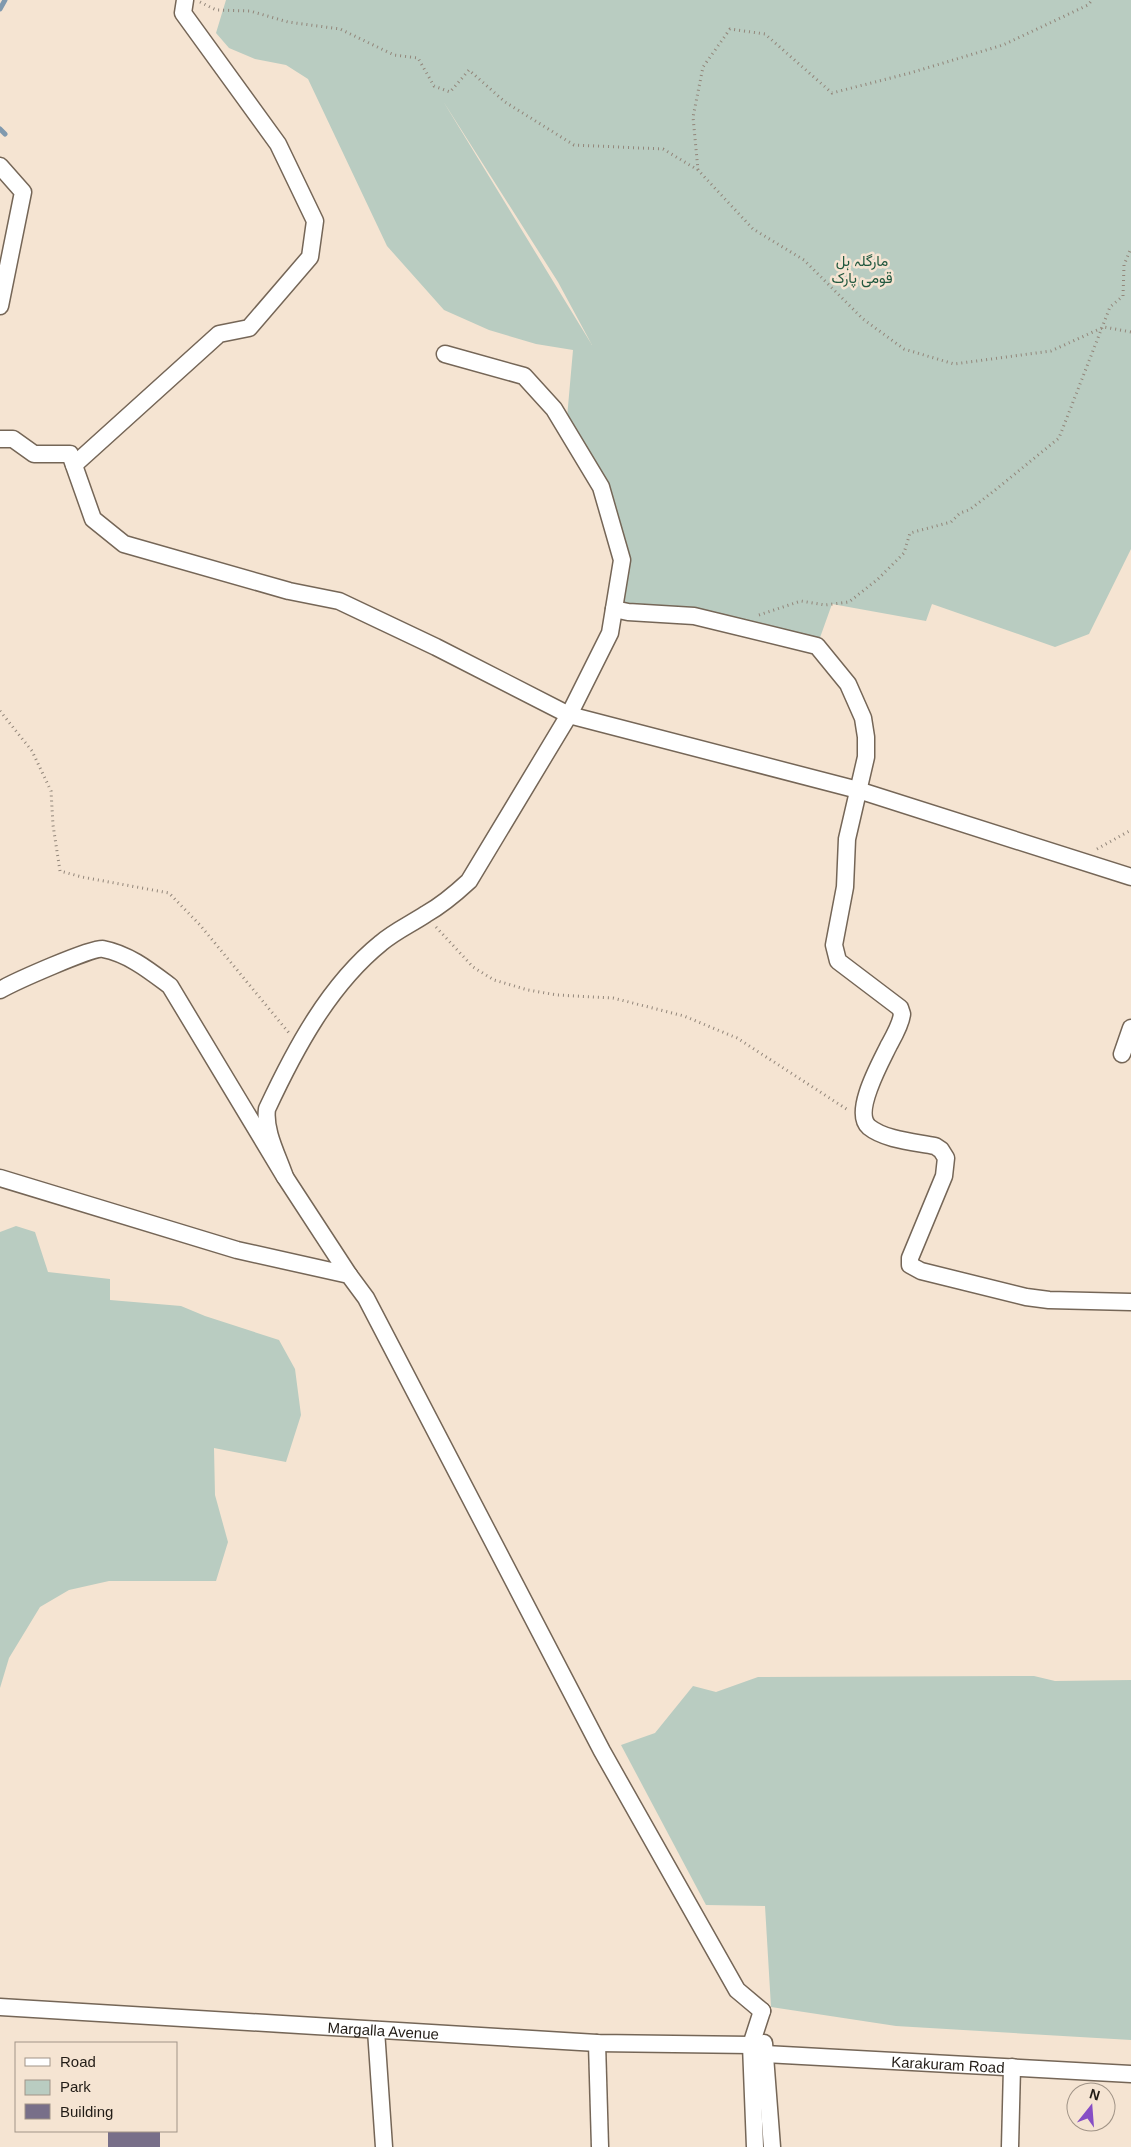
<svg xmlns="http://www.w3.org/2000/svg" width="1131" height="2147" font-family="Helvetica,Vazirmatn,sans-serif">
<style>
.green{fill:#b9ccc1;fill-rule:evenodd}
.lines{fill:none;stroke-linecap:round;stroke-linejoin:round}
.stream{stroke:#8099ae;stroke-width:5}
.building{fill:#786f89}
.minor-casing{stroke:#756657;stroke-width:19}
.path{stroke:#92867a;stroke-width:3;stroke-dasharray:1 4;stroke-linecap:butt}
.minor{stroke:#fff;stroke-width:16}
.labels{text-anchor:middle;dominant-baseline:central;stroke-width:5;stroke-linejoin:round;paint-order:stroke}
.park-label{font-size:15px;fill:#22583f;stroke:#f5e4d2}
.street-label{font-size:15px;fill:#221c16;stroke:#f5e4d2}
</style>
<rect width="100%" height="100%" fill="#f5e4d2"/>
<path class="green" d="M 226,0 L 1131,0 L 1131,549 L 1089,634 L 1055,647 L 932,604 L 926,621 L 832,604 L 817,646 L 614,609 L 622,560 L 601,487 L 566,429 L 573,350 L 536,344 L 489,330 L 444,310 L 387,246 L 308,79 L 286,65 L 255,59 L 229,48 L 216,33 ZM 443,101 L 558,282 L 592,345 Z
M 16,1226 L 35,1232 L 48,1272 L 110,1279 L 110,1300 L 181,1306 L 205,1316 L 279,1340 L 295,1369 L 301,1415 L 286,1462 L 214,1448 L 215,1495 L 228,1542 L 216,1581 L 109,1581 L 69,1590 L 40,1607 L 9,1658 L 0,1688 L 0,1232 Z
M 1034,1676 L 1055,1681 L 1131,1680 L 1131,2040 L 896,2026 L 771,2007 L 765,1906 L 706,1905 L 621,1745 L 655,1733 L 693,1686 L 716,1692 L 758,1677 Z"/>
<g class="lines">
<path class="stream" d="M 0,9 L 5,0
M 0,129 L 5,134"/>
</g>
<path class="building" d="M 108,2131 L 160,2131 L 160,2147 L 108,2147 Z"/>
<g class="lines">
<g class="minor-casing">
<g id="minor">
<path d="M 0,166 L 23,192 L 0,306"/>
<path d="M 0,439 L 13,439 L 34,454 L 70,454 L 93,519 L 124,544 L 289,591 L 339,601 L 436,647 L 569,715 L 858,790 L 1131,877"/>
<path d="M 74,465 L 219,334 L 249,328 L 310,257 L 315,221 L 278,144 L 183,13 L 185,0"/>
<path d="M 614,609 L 628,612 L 694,616 L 817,646 L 848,684 L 863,718 L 866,737 L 866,757 L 847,839 L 845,887 L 834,945 L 838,961 L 900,1008 L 902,1014 C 901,1024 894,1036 889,1045 C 881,1062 852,1112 869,1127 C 885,1140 915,1142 935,1146 L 941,1150 L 946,1158 L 944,1176 L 910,1258 L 910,1265 L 921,1271 L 1026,1297 L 1049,1300 L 1131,1302"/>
<path d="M 0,990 C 14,982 92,947 103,949 C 129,954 150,971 170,986 L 285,1177 L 349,1275"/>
<path d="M 1122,1054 L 1131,1028"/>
<path d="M 285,1177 C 278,1156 264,1131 267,1109 C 295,1049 329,985 381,943 C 395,931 411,924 426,914 C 442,905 455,894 469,881 L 569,715 L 610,633 L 622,560 L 601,487 L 554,409 L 524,376 L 445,354"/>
<path d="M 0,1178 L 237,1250 L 349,1275 L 366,1298 L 602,1751 L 737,1990 L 762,2011"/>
<path id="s1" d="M 0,2007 L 597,2043 L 751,2045 L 765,2054 L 1131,2074"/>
<path d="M 376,2030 L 384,2147"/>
<path d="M 597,2043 L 600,2147"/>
<path d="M 764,2043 L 772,2147"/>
<path d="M 755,2147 L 751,2045 L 762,2011"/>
<path d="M 1010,2147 L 1012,2067"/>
</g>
</g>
<path class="path" d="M 200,2 L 216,10 L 250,11 L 288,22 L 340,29 L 394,55 L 418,58 L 434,86 L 450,92 L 469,70 L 505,102 L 574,145 L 663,149 L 698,170 L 753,229 L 804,260 L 863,319 L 904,349 L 954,364 L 1051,351 L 1104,327 L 1131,332
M 698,170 L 693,117 L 703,67 L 730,29 L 765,34 L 832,93 L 910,73 L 1003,45 L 1088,5 L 1092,0
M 759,615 L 801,601 L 825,605 L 849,602 L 878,579 L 904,553 L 910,533 L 951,522 L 960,513 L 969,510 L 994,491 L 1059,438 L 1110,307 L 1123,296 L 1124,265 L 1131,248
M 0,711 L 32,751 L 51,791 L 53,825 L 60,871 L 82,877 L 169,893 L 200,925 L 289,1033
M 1097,849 L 1131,830
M 436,927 L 473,967 L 494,980 L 528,990 L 557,995 L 613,998 L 684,1016 L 737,1038 L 848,1110"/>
<use href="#minor" class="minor"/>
</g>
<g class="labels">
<g class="park-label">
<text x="862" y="260">مارگلہ ہل<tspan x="862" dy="17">قومی پارک</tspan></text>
</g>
<g class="street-label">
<text stroke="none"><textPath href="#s1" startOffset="384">Margalla Avenue</textPath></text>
<text stroke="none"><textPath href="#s1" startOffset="952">Karakuram Road</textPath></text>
</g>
</g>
<rect x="15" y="2042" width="162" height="90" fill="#f5e4d2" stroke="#a19487"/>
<rect x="25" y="2058" width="25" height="8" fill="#ffffff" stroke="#a19487"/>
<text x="60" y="2067" font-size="15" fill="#221c16">Road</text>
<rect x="25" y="2080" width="25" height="15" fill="#b9ccc1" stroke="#a19487"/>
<text x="60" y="2092" font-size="15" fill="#221c16">Park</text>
<rect x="25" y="2104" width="25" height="15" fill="#786f89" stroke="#a19487"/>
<text x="60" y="2117" font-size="15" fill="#221c16">Building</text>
<g transform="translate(1091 2107) rotate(17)"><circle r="24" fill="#f5e4d2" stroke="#a19487"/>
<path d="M0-4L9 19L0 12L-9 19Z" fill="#864ec5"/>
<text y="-8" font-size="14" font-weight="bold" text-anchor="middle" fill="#221c16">N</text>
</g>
</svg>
